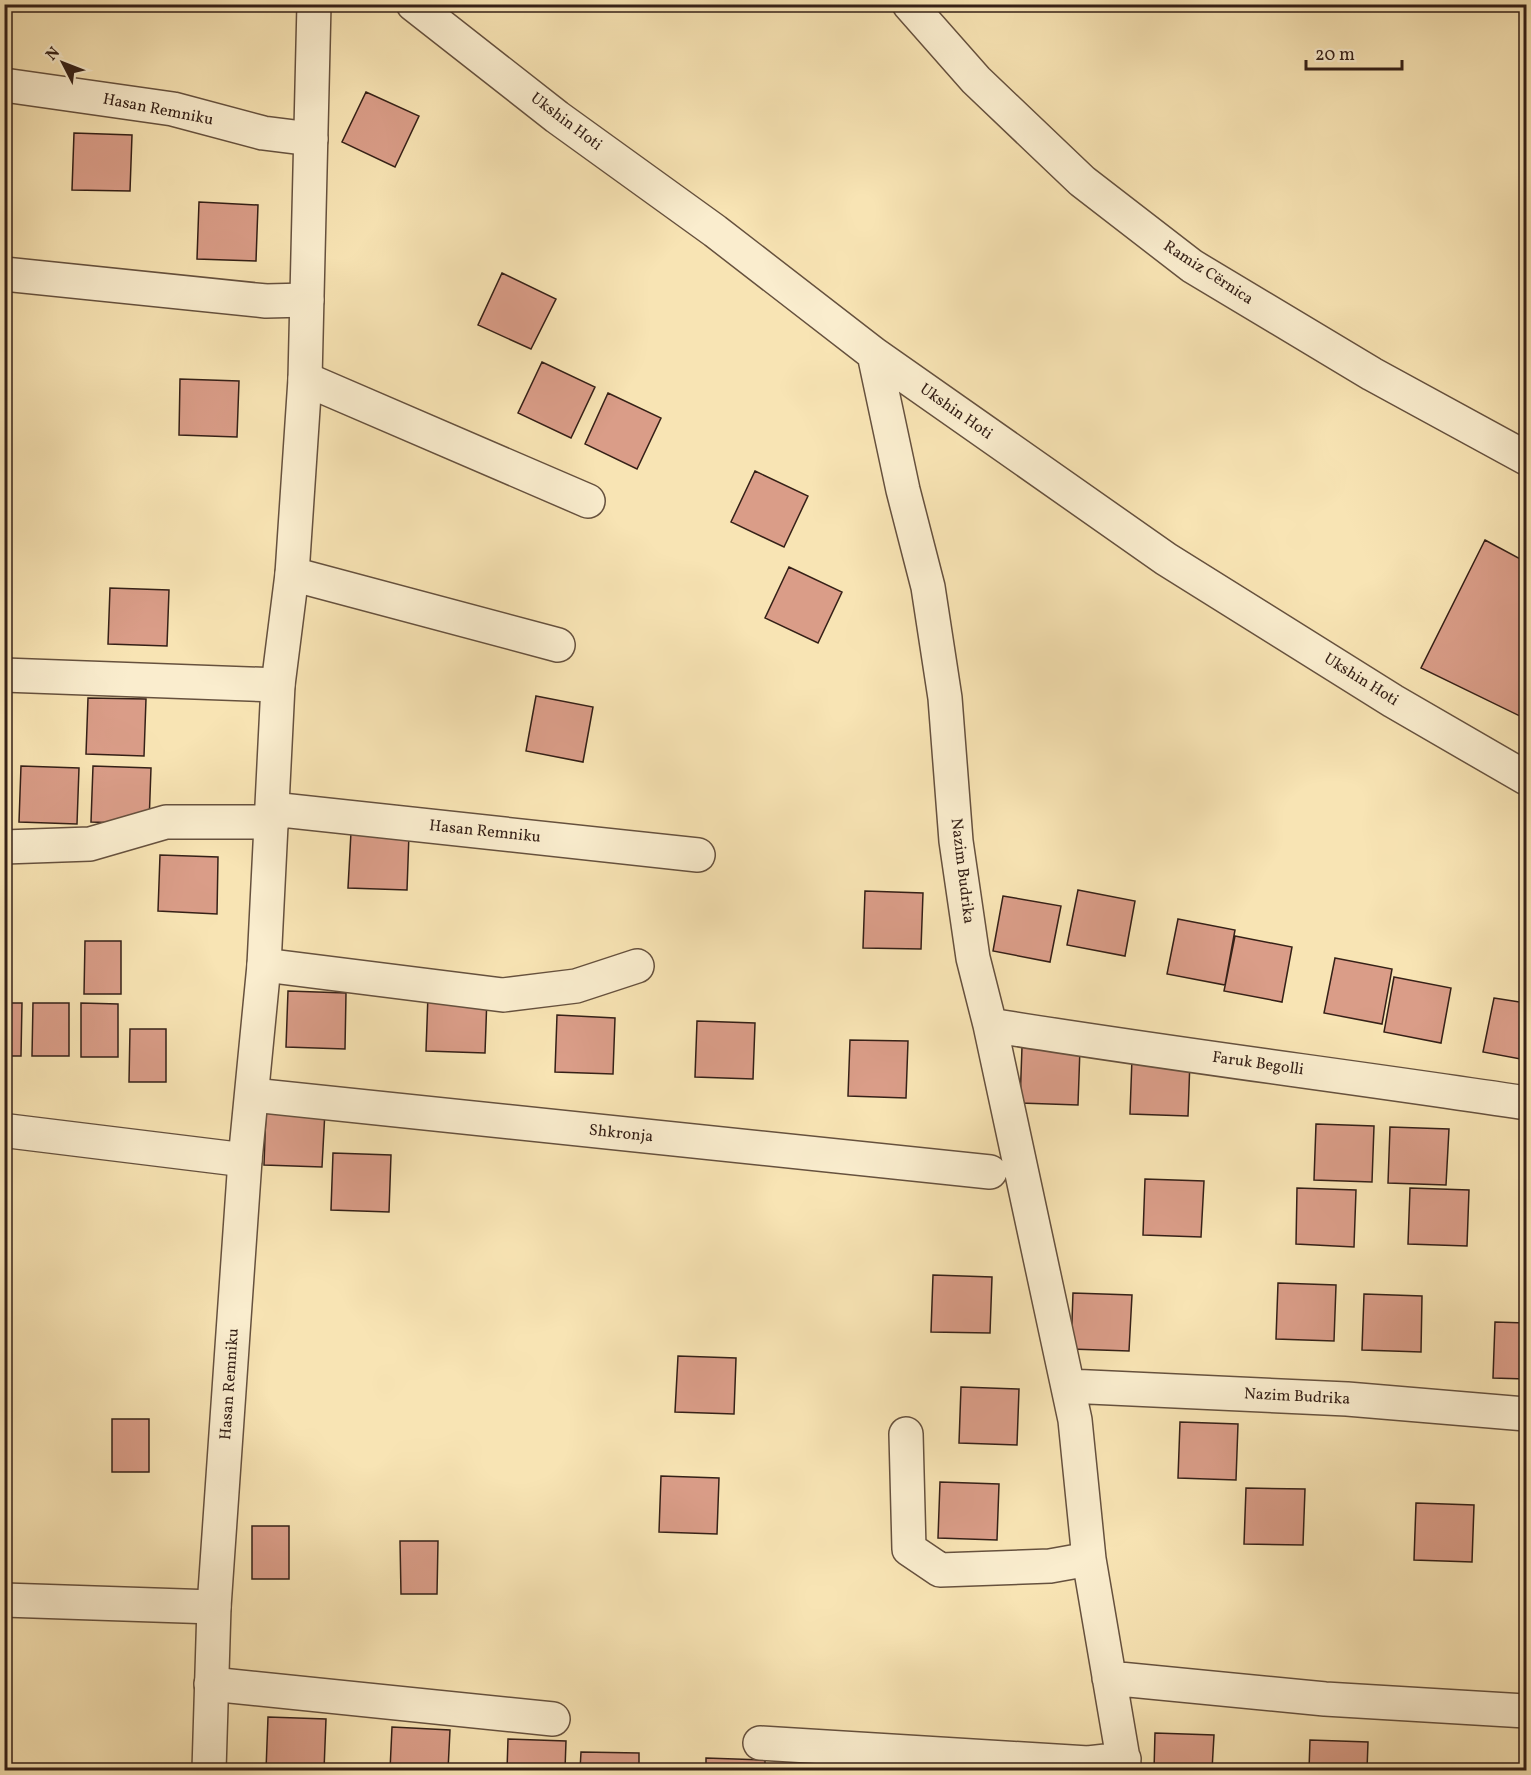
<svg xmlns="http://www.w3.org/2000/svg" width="1531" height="1775" font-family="Vollkorn,serif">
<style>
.building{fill:#da9d88;stroke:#352017;stroke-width:1.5}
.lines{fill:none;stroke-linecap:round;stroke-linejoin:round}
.minor-casing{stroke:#66513e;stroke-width:36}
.tertiary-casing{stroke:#66513e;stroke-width:36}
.minor{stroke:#faedce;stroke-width:33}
.tertiary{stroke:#faedce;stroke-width:33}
.labels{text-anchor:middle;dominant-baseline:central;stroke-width:6;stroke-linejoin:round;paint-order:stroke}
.street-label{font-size:16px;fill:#352017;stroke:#faedce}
</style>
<rect width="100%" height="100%" fill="#f8e4b4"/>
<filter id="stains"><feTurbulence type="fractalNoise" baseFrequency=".00333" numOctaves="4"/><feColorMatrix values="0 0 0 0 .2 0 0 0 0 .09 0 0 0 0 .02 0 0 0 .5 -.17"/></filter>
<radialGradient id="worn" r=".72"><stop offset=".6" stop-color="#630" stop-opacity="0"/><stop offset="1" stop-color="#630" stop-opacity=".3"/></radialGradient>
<path class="building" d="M 366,92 L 419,116 L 395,167 L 342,142 Z
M 74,133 L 132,135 L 130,191 L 72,190 Z
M 199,202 L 258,205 L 256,261 L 197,259 Z
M 502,273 L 556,299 L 531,349 L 478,325 Z
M 542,362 L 595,387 L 571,438 L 518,413 Z
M 180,379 L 239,381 L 237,437 L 179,435 Z
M 608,393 L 661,418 L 637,469 L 585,444 Z
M 755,471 L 808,496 L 784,547 L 731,522 Z
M 1485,540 L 1526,562 L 1526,719 L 1421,668 Z
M 789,567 L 842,592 L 818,643 L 765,618 Z
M 110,588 L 169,590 L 167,646 L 108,644 Z
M 536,696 L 593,707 L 583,762 L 526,751 Z
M 88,698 L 146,699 L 144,756 L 86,754 Z
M 21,766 L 79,768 L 77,824 L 19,822 Z
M 93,766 L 151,768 L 149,824 L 91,822 Z
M 351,832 L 409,834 L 407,890 L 348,888 Z
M 160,855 L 218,857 L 217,914 L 158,911 Z
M 1078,890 L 1135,901 L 1125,956 L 1067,945 Z
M 865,891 L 923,893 L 921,949 L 863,948 Z
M 1003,896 L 1061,906 L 1050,962 L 993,951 Z
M 1178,919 L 1235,930 L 1225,985 L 1167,974 Z
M 1235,936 L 1292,947 L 1282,1002 L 1224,991 Z
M 85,941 L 121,941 L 121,994 L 84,994 Z
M 1335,958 L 1392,969 L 1382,1024 L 1324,1013 Z
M 1394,977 L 1451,988 L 1441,1043 L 1384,1032 Z
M 288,991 L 346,993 L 345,1049 L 286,1047 Z
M 428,995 L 487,997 L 485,1053 L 426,1051 Z
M 1494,998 L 1526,1003 L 1526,1060 L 1483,1052 Z
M 4,1003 L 22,1003 L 21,1056 L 4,1056 Z
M 33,1003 L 69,1003 L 69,1056 L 32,1056 Z
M 81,1003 L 118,1004 L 118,1057 L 81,1057 Z
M 557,1015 L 615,1018 L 613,1074 L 555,1072 Z
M 697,1021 L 755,1023 L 753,1079 L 695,1077 Z
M 130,1029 L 166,1029 L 166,1082 L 129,1082 Z
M 850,1040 L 908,1041 L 906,1098 L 848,1096 Z
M 1022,1047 L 1080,1048 L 1078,1105 L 1020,1103 Z
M 1132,1058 L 1190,1060 L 1188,1116 L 1130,1114 Z
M 266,1109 L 325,1111 L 322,1167 L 264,1165 Z
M 1316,1124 L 1374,1126 L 1372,1182 L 1314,1180 Z
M 1390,1127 L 1449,1129 L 1446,1185 L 1388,1183 Z
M 333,1153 L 391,1155 L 389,1212 L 331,1210 Z
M 1145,1179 L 1204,1181 L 1201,1237 L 1143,1235 Z
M 1297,1188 L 1356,1190 L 1354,1247 L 1296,1244 Z
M 1410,1188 L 1469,1190 L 1467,1246 L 1408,1244 Z
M 933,1275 L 992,1277 L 990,1333 L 931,1332 Z
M 1278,1283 L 1336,1285 L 1334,1341 L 1276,1339 Z
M 1073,1293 L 1132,1295 L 1129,1351 L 1071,1349 Z
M 1364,1294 L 1422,1296 L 1421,1352 L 1362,1350 Z
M 1495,1322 L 1526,1323 L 1526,1379 L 1493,1378 Z
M 678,1356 L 736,1358 L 734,1414 L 675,1412 Z
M 961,1387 L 1019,1389 L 1017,1445 L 959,1443 Z
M 112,1419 L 149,1419 L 149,1472 L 112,1472 Z
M 1180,1422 L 1238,1424 L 1236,1480 L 1178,1478 Z
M 661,1476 L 719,1478 L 717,1534 L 659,1532 Z
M 940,1482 L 999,1484 L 997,1540 L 938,1538 Z
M 1246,1488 L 1305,1489 L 1303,1545 L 1244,1544 Z
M 1416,1503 L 1474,1505 L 1472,1562 L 1414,1560 Z
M 252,1526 L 289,1526 L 289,1579 L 252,1579 Z
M 400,1541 L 438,1541 L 437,1594 L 401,1594 Z
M 268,1717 L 326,1719 L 324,1770 L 266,1770 Z
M 392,1727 L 450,1730 L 448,1770 L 390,1770 Z
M 1155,1733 L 1214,1735 L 1212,1770 L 1154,1770 Z
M 508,1739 L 566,1741 L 565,1770 L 507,1770 Z
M 1310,1740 L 1368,1742 L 1367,1770 L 1309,1770 Z
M 581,1752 L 639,1753 L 639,1770 L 580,1770 Z
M 706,1758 L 765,1760 L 765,1770 L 706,1770 Z
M 822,1759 L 881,1761 L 880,1770 L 822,1770 Z"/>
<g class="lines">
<g class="minor-casing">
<path id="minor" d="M 413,4 L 557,117 L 715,231 L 874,354 L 1166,559 L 1393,701 L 1526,778
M 4,85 L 173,109 L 263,133 L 311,139
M 4,274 L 266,301 L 307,300
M 874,354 L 903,490 L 928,587 L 945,698 L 956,841 L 973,958 L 990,1025 L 1075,1420 L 1089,1559 L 1125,1770
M 305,379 L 588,501
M 292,574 L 558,645
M 4,675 L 278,685
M 272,809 L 698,855
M 4,847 L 90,844 L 166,822 L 272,822
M 264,965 L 503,995 L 576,986 L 637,966
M 990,1025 C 1168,1054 1348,1076 1526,1103
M 252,1095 L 990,1172
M 9,1131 L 245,1160
M 1068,1386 L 1347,1399 L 1526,1414
M 906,1434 L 909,1549 L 940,1570 L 1050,1566 L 1089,1559
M 4,1600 L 214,1607
M 1109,1678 L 1325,1699 L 1526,1711
M 211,1684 L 553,1719
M 760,1743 L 1088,1763 L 1124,1759"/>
</g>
<g class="tertiary-casing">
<path id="tertiary" d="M 909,4 L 976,80 L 1082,181 L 1192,266 L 1372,374 L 1526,458
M 209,1770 L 214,1607 L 245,1160 L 264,965 L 278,685 L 292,574 L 305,379 L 314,4"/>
</g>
<use href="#minor" class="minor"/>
<use href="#tertiary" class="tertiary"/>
</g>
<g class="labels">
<g class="street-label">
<text transform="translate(158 110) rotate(11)">Hasan Remniku</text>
<text transform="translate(566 122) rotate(37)">Ukshin Hoti</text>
<text transform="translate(1208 273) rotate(33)">Ramiz Cërnica</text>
<text transform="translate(956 412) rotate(35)">Ukshin Hoti</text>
<text transform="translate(1361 680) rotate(32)">Ukshin Hoti</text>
<text transform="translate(485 832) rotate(6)">Hasan Remniku</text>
<text transform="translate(962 871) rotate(83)">Nazim Budrika</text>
<text transform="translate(1258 1064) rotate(8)">Faruk Begolli</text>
<text transform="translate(621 1134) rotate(6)">Shkronja</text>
<text transform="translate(230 1384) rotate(-86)">Hasan Remniku</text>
<text transform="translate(1297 1397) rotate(3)">Nazim Budrika</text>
</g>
</g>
<rect width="1531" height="1775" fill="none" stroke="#f8e4b4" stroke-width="24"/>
<rect x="6" y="6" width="1519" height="1763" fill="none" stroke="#352017" stroke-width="3"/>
<rect x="12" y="12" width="1507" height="1751" fill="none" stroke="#352017" stroke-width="1.5"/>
<g transform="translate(63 63) rotate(312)" stroke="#faedce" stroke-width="4.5" paint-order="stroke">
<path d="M0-4.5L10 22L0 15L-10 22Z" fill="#352017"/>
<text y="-9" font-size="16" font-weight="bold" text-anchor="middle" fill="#352017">N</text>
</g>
<path d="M1306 60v9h96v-9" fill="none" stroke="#352017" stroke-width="3"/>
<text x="1315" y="60" font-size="18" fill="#352017" stroke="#faedce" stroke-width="4.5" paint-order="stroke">20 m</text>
<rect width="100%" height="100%" filter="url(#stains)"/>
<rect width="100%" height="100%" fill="url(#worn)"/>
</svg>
